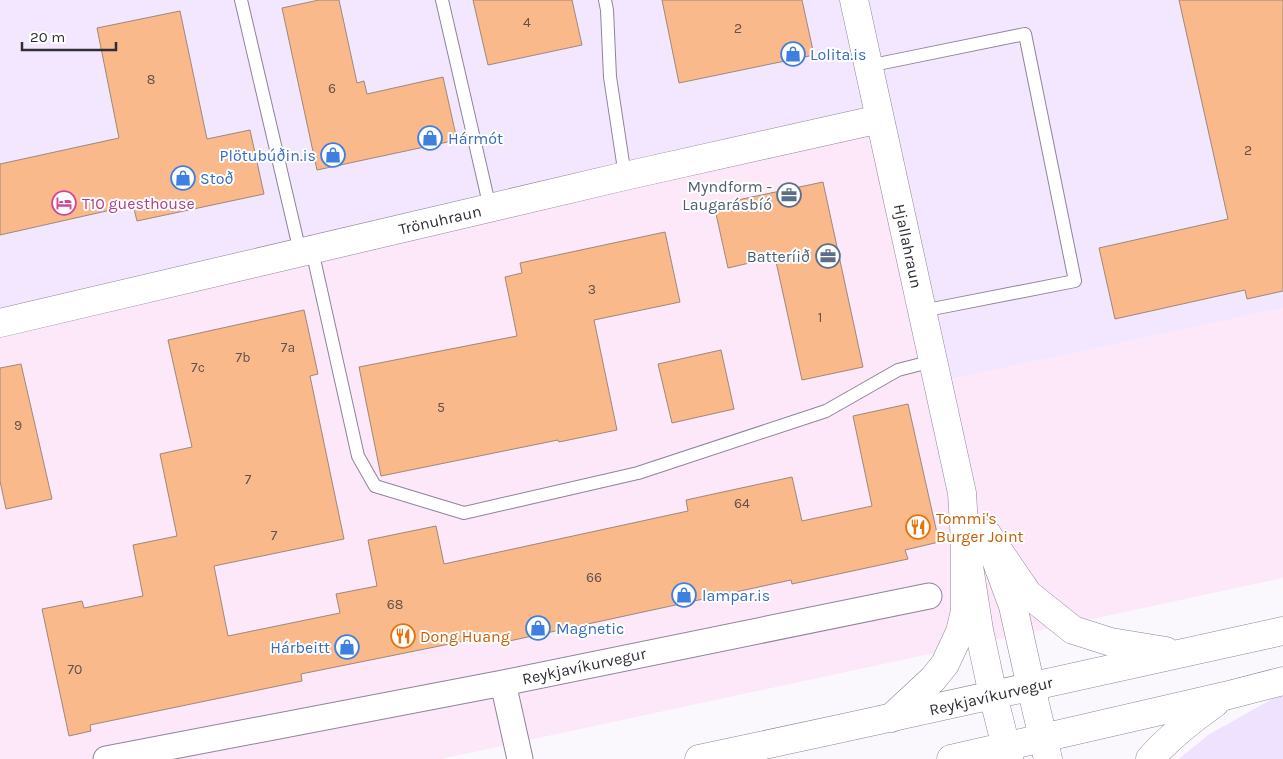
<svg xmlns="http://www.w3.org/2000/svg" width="1283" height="759" font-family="Karla,sans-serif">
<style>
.commercial{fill:#fce8f8}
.built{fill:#f3e7ff}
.green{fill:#efe2fe}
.building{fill:#f9b98b;stroke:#9d887a}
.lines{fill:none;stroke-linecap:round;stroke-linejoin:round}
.service-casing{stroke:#8e8499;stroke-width:14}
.minor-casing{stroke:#8e8499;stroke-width:27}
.tertiary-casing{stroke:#8e8499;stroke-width:29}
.secondary-casing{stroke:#8e8499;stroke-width:29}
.service{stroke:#fff;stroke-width:12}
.minor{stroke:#fff;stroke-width:25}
.tertiary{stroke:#fff;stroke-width:28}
.secondary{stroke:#fff;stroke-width:28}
.labels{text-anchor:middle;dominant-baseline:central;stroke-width:4;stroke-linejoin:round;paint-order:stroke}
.number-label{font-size:14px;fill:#64514b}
.shop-label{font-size:16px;fill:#366cbe;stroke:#fff;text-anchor:start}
.service-label{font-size:16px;fill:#4e5e75;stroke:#fff;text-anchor:end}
.hotel-label{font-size:16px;fill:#b23c85;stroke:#fff;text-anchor:start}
.street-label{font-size:16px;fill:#322e36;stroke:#fff}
.food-label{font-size:16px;fill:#c56008;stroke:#fff;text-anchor:start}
</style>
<rect width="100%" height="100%" fill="#faf8fd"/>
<path class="commercial" d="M 884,115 L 942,381 L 1283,308 L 1283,578 L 441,759 L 0,759 L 0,318 Z"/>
<path class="built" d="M 0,0 L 1283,0 L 1283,308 L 942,381 L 884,115 L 0,318 Z"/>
<path class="green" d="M 1281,694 L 1283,694 L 1283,759 L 1179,759 L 1208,735 Z"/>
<path class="building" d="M 319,0 L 339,0 L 357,83 L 364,81 L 367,94 L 443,77 L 457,140 L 317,170 L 282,8 Z
M 473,0 L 572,0 L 582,45 L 488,65 Z
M 662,0 L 802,0 L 814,55 L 679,83 Z
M 1179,0 L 1283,0 L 1283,291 L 1247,299 L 1245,290 L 1115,319 L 1099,248 L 1228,219 Z
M 180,11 L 207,139 L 250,130 L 264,194 L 137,221 L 133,205 L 0,235 L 0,164 L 119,138 L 97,28 Z
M 823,182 L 863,367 L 802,380 L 775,257 L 728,268 L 714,205 Z
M 665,232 L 680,302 L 594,320 L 617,430 L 559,442 L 558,440 L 381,476 L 359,367 L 517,336 L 505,277 L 522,273 L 520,263 Z
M 304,310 L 318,374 L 310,376 L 344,539 L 214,566 L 228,636 L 340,613 L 336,594 L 377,586 L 368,540 L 436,526 L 444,564 L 688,511 L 686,500 L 792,477 L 802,521 L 872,506 L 853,416 L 908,404 L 939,542 L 905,550 L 908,559 L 792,584 L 791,580 L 500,643 L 499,634 L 301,674 L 302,681 L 90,725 L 91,731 L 69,736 L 42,609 L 82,601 L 84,608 L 143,596 L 133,545 L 177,536 L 160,454 L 192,447 L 168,340 Z
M 721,350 L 734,409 L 672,423 L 658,364 Z
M 21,364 L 52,499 L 6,509 L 0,481 L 0,368 Z"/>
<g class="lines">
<g class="service-casing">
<path id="service" d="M 241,0 L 300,252
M 442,0 L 490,208
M 605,0 L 607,10 L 610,77 L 625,176
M 868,66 L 1025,34 L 1075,281 L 922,311
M 312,250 L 358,456 L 375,486 L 464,513 L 638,473 L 826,411 L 898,370 L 933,361"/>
</g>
<g class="minor-casing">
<path id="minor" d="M 503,683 L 520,759
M 106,759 L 503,683 L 929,596"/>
</g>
<g class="tertiary-casing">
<path id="tertiary" d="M 854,0 L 962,493 L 965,541 L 979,630 L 993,695
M 0,323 L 625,176 L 880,119
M 992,549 L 1013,606 L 1031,687"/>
</g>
<g class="secondary-casing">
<path id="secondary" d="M 987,534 L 1028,594 L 1073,630 L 1111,642 L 1166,651
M 1031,687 L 1048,759
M 993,695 L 1009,759
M 891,718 L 933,679 L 945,664 L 960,632 L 965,611 L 965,541
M 699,759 C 894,718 1088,673 1283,631
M 951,759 L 1225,696 L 1283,681
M 1150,759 C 1169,737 1191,720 1215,703"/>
</g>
<use href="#service" class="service"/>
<use href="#minor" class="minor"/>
<use href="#tertiary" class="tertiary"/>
<use href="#secondary" class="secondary"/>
</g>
<defs>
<g id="shop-ring" transform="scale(1.25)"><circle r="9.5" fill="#fff" stroke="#3f7fe0" stroke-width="1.5"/><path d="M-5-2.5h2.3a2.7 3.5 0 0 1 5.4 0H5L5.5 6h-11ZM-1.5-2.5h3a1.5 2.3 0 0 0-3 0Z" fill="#3f7fe0"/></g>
<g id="office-ring" transform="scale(1.25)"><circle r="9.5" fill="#fff" stroke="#5c6f8a" stroke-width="1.5"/><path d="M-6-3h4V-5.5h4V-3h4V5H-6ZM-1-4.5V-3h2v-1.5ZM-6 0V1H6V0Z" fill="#5c6f8a"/></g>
<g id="hotel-ring" transform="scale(1.25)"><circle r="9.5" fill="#fff" stroke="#d1479c" stroke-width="1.5"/><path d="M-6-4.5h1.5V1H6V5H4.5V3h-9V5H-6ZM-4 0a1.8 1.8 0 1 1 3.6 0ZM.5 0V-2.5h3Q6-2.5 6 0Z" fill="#d1479c"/></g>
<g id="restaurant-ring" transform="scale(1.25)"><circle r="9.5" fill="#fff" stroke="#e8710a" stroke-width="1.5"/><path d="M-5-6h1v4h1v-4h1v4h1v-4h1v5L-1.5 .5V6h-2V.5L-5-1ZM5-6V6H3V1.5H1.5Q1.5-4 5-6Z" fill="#e8710a"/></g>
</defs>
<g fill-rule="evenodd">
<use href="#shop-ring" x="793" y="54"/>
<use href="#shop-ring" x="430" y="138"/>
<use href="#shop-ring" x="333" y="155"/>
<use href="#shop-ring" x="183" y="178"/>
<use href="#office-ring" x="789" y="195"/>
<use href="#hotel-ring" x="64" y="203"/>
<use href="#office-ring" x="828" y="256"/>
<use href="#restaurant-ring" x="918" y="527"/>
<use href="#shop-ring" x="684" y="595"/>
<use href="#shop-ring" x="538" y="628"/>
<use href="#restaurant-ring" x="403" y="636"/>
<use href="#shop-ring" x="347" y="647"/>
</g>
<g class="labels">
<g class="number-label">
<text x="527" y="22">4</text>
<text x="738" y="28">2</text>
<text x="151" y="79">8</text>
<text x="332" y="88">6</text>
<text x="1248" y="150">2</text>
<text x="592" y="289">3</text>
<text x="820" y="317">1</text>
<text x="288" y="347">7a</text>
<text x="243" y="357">7b</text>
<text x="198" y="367">7c</text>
<text x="441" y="407">5</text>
<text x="18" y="425">9</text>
<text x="248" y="479">7</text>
<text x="742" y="503">64</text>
<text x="274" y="535">7</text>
<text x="594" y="577">66</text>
<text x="395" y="604">68</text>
<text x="75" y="669">70</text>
</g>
<g class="shop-label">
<text x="810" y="54">Lolita.is</text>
<text x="448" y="138">Hármót</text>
<text x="316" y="155" text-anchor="end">Plötubúðin.is</text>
<text x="200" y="178">Stoð</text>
<text x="702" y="595">lampar.is</text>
<text x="556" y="628">Magnetic</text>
<text x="330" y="647" text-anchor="end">Hárbeitt</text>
</g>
<g class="service-label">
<text x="772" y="186">Myndform -<tspan x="772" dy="18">Laugarásbíó</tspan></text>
<text x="810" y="256">Batteríið</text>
</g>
<g class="hotel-label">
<text x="82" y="203">T10 guesthouse</text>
</g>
<g class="street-label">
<text transform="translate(440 220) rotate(-13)">Trönuhraun</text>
<text transform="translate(908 246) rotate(78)">Hjallahraun</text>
<text transform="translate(584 666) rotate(-12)">Reykjavíkurvegur</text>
<text transform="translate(991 696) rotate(-13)">Reykjavíkurvegur</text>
</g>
<g class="food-label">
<text x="936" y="518">Tommi's<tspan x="936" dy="18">Burger Joint</tspan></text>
<text x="420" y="636">Dong Huang</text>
</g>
</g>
<path d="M22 42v8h94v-8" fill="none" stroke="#322e36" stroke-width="2.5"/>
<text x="30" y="42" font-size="15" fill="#322e36" stroke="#ffffff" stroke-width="4" paint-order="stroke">20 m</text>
</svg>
